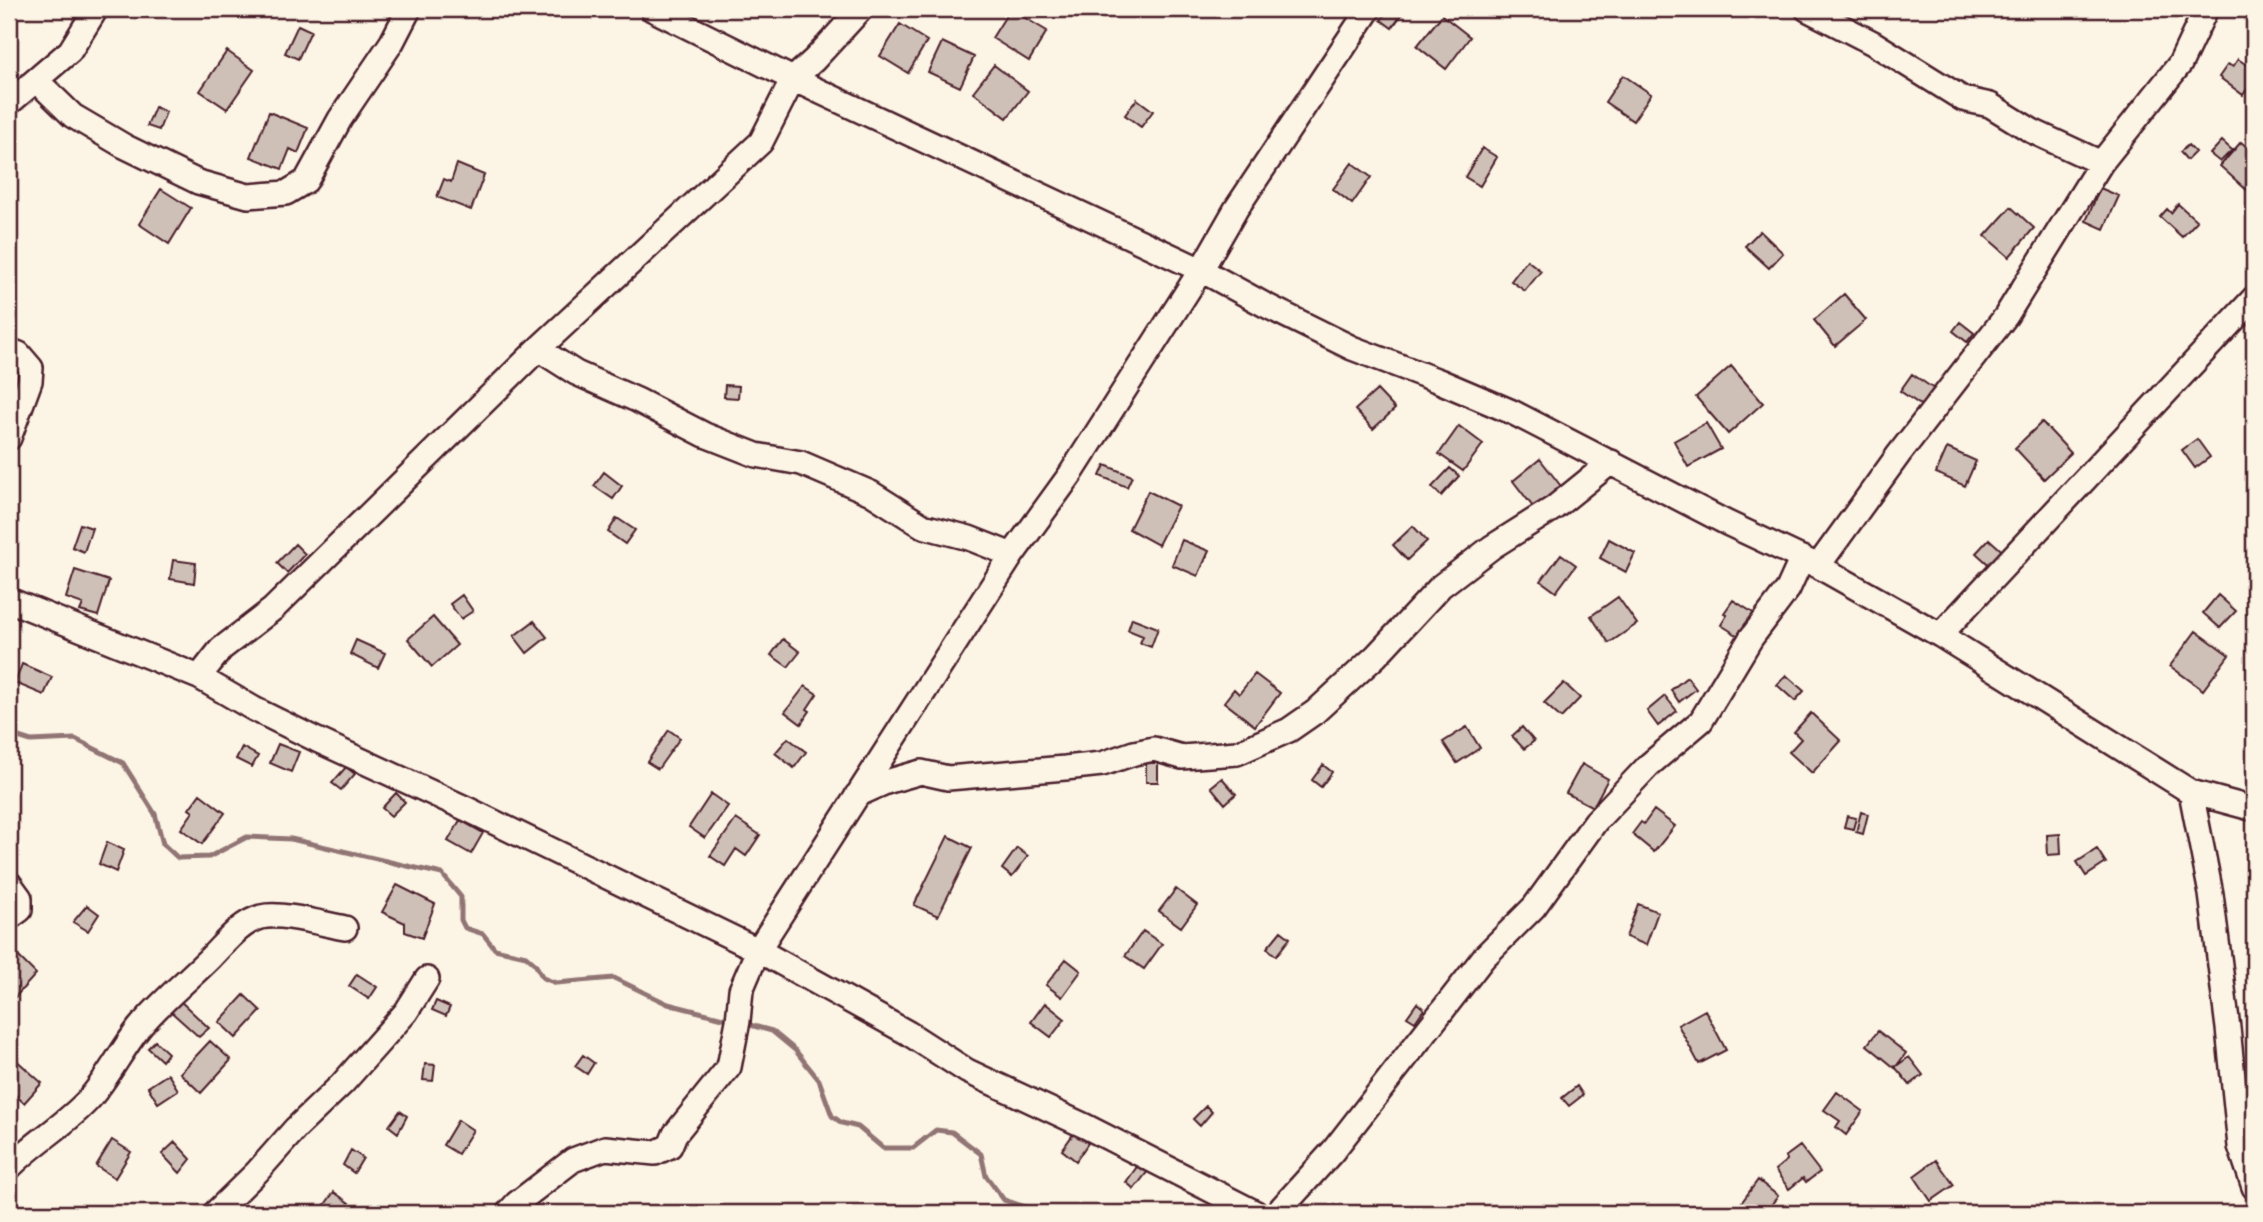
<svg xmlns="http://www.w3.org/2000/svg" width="2263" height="1222" font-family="Delius,sans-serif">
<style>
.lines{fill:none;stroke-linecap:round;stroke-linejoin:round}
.stream{stroke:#917474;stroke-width:5}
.building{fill:#cfc0b7;stroke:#4a1f2b;stroke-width:2}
.minor-casing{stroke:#4a1f2b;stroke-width:28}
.minor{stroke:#fcf5e5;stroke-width:23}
</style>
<rect width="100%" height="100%" fill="#fcf5e5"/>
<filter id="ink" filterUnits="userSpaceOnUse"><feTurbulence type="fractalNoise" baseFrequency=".0143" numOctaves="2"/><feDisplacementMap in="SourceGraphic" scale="14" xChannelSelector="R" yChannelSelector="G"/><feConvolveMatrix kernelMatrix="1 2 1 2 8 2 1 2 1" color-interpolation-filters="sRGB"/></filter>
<g filter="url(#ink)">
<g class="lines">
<path class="stream" d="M 9,734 L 31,741 L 75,739 L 123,763 L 155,814 L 163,844 L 178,858 L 209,857 L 247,837 L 291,839 L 442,874 L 461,897 L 461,920 L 465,928 L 483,934 L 495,949 L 526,956 L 535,964 L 543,978 L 556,983 L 614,978 L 668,1004 L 731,1020
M 743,1023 L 772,1031 L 795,1050 L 819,1080 L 832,1116 L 842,1123 L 858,1127 L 883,1148 L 913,1148 L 936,1130 L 952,1132 L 981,1154 L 986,1176 L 1004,1200 L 1044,1213"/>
</g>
<path class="building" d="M 1010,9 L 1047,31 L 1029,61 L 992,38 Z
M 1389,9 L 1395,9 L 1402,14 L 1392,28 L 1381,20 Z
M 1442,15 L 1470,37 L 1446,69 L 1417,46 Z
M 900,24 L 927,41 L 908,73 L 880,56 Z
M 298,25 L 311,31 L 298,59 L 285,53 Z
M 942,42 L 974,57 L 960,87 L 928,72 Z
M 227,51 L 254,70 L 227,109 L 200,91 Z
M 2238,59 L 2254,70 L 2254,79 L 2243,95 L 2219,77 L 2228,64 L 2233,67 Z
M 994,65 L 1028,91 L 1007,118 L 973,92 Z
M 1623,75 L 1651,94 L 1633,121 L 1605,102 Z
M 1137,99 L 1153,111 L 1141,127 L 1125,115 Z
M 155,107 L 166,112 L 159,130 L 147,126 Z
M 269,112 L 308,128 L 298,153 L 290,149 L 282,169 L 251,157 Z
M 2222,141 L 2232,150 L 2220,162 L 2210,154 Z
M 2241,142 L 2254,153 L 2254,188 L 2250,193 L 2220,166 Z
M 2188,145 L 2195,152 L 2187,160 L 2180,152 Z
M 1482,148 L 1497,157 L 1480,186 L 1465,177 Z
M 1352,163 L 1371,177 L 1352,204 L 1333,189 Z
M 457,164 L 484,175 L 471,210 L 437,197 L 444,179 L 451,182 Z
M 2100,188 L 2119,196 L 2104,229 L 2086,221 Z
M 161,189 L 191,208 L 169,244 L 139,224 Z
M 2178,204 L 2197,221 L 2182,237 L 2160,217 L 2167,209 L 2171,213 Z
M 2011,207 L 2034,228 L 2009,257 L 1985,236 Z
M 1760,231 L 1783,253 L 1769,268 L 1745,246 Z
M 1527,260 L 1541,271 L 1525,291 L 1511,281 Z
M 1844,294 L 1866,320 L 1835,346 L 1814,320 Z
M 1960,322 L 1974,333 L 1967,342 L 1953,331 Z
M 1731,366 L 1763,403 L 1728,434 L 1696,397 Z
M 1912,374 L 1937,391 L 1925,408 L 1900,391 Z
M 725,385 L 739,386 L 738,398 L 724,397 Z
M 1377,390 L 1395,409 L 1373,429 L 1355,410 Z
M 2042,422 L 2071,453 L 2044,479 L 2015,448 Z
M 1706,423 L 1721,449 L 1688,467 L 1674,441 Z
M 1459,426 L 1483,444 L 1463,471 L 1439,454 Z
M 2197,439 L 2210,457 L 2195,468 L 2182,450 Z
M 1947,448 L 1976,461 L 1965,486 L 1936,473 Z
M 1540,459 L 1567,494 L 1540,516 L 1513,481 Z
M 1105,465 L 1132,476 L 1127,487 L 1100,476 Z
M 1450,468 L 1459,476 L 1441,496 L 1432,487 Z
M 604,472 L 622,486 L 613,499 L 594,486 Z
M 1148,491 L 1178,506 L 1158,545 L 1129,529 Z
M 617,518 L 635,530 L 625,544 L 608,532 Z
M 80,524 L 92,528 L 84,552 L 72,547 Z
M 1413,526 L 1427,541 L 1407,560 L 1393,545 Z
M 1609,539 L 1635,553 L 1626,572 L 1600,558 Z
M 1989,539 L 2010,558 L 1997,572 L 1976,553 Z
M 1182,540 L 1209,551 L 1198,576 L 1172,565 Z
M 295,544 L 305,554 L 287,573 L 277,563 Z
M 1561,554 L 1576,565 L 1556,592 L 1541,581 Z
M 173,560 L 196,563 L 194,583 L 170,579 Z
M 75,570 L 109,581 L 98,616 L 80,611 L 83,604 L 66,598 Z
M 462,595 L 473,611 L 461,619 L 450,604 Z
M 2218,595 L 2236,611 L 2220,628 L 2203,613 Z
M 1618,597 L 1637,624 L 1609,643 L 1591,616 Z
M 1733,600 L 1755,614 L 1740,637 L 1721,625 L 1727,615 L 1724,613 Z
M 433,617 L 457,645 L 432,667 L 408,639 Z
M 1132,618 L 1158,628 L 1151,647 L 1140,643 L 1143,636 L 1128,630 Z
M 534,621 L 547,637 L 527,653 L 514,636 Z
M 2196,631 L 2229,655 L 2203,690 L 2170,666 Z
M 783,639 L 800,652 L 788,667 L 771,655 Z
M 356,640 L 385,653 L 378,668 L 350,654 Z
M 22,664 L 52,677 L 44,695 L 15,683 Z
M 1255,674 L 1280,693 L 1255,726 L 1224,702 L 1234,689 L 1239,694 Z
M 1786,675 L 1804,691 L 1795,701 L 1777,685 Z
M 1687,677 L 1696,689 L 1679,702 L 1671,690 Z
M 1564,683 L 1580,698 L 1561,718 L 1544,703 Z
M 805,686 L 817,694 L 807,709 L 810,711 L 801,724 L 785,712 Z
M 1665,696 L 1677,711 L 1658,726 L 1647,711 Z
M 1811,713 L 1841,741 L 1812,773 L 1789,752 L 1801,739 L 1794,732 Z
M 1467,727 L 1480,748 L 1457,763 L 1443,742 Z
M 1522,727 L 1534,741 L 1524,749 L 1512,736 Z
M 669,730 L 680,738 L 658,769 L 647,762 Z
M 788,738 L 806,752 L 794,768 L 775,753 Z
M 278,744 L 299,752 L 291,772 L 270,763 Z
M 242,747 L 258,756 L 252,767 L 236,759 Z
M 1146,758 L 1158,758 L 1158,782 L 1146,782 Z
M 1582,764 L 1608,779 L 1593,807 L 1566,793 Z
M 1323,765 L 1332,772 L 1321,787 L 1312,780 Z
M 346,767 L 355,774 L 341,790 L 332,783 Z
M 1222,778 L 1236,794 L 1225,804 L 1211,787 Z
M 396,793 L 405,802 L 391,816 L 382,808 Z
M 200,794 L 225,813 L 202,844 L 181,829 L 193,812 L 189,809 Z
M 711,794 L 728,806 L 705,838 L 689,827 Z
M 1654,810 L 1675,826 L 1654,852 L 1632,834 L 1641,822 L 1644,824 Z
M 1861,812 L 1868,814 L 1863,834 L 1856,832 Z
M 1847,816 L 1856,818 L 1853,829 L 1844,827 Z
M 736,819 L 760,835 L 746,856 L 736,849 L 725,866 L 710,856 Z
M 460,820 L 483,833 L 471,854 L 448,841 Z
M 2060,834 L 2061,854 L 2048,855 L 2047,835 Z
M 948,836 L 972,848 L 938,916 L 914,905 Z
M 107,842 L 124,850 L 116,872 L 99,864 Z
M 1017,848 L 1028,856 L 1012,877 L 1002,869 Z
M 2097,849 L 2106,863 L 2086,876 L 2077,862 Z
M 397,885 L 435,904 L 422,938 L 405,932 L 405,923 L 382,912 Z
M 1176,889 L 1197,905 L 1181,927 L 1159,911 Z
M 1638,904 L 1658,912 L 1646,945 L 1626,937 Z
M 87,905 L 99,914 L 88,931 L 73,922 Z
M 1143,931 L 1162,944 L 1144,969 L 1125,956 Z
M 1281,931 L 1290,938 L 1276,956 L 1267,948 Z
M 17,955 L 36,974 L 9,1004 L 9,959 L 12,961 Z
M 1066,959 L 1081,971 L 1062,997 L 1046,985 Z
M 357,974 L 377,987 L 369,999 L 349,986 Z
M 244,995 L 261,1011 L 236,1038 L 219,1022 Z
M 178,999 L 209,1028 L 199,1037 L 168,1009 Z
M 436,1001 L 450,1007 L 446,1016 L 432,1010 Z
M 1045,1003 L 1065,1019 L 1051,1037 L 1031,1022 Z
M 1417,1003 L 1424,1009 L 1415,1022 L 1407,1017 Z
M 1705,1010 L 1726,1050 L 1699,1064 L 1678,1025 Z
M 1878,1031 L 1906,1053 L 1895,1068 L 1867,1045 Z
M 155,1041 L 168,1053 L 162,1061 L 148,1048 Z
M 210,1041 L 231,1060 L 201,1093 L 180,1073 Z
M 583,1055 L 594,1063 L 587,1074 L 575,1066 Z
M 1909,1057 L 1923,1075 L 1910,1085 L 1895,1067 Z
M 14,1058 L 42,1083 L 24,1103 L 9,1089 L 9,1064 Z
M 425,1064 L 435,1065 L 433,1081 L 423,1080 Z
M 168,1074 L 178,1090 L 158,1103 L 148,1087 Z
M 1577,1086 L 1583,1095 L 1569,1106 L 1562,1098 Z
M 1837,1092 L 1863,1111 L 1846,1135 L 1836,1127 L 1840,1121 L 1824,1110 Z
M 1206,1106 L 1212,1112 L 1200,1126 L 1193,1119 Z
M 400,1111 L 407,1116 L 398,1133 L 389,1126 Z
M 458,1120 L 473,1130 L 458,1154 L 443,1145 Z
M 1074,1133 L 1088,1143 L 1076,1161 L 1062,1150 Z
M 112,1140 L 131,1152 L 115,1178 L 96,1166 Z
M 175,1142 L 191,1159 L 180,1173 L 162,1154 Z
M 1800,1146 L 1820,1172 L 1806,1182 L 1803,1178 L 1789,1189 L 1775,1170 L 1787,1160 L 1785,1157 Z
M 351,1150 L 363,1158 L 354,1173 L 343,1165 Z
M 1936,1160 L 1954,1185 L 1931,1201 L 1914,1176 Z
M 1139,1164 L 1148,1171 L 1134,1189 L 1126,1182 Z
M 1758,1180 L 1778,1196 L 1765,1213 L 1740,1213 L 1736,1210 Z
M 334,1192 L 349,1203 L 342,1213 L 325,1213 L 321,1210 Z"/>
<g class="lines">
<g class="minor-casing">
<path id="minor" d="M 652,9 L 793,79 L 1201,270 L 1265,305 L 1352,348 L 1439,381 L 1512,412 L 1727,523 L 1818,566 L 1940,635 L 2191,792 L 2254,809
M 1807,9 L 1873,43 L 1963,99 L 1990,105 L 2032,131 L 2101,163
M 36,80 L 73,116 L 124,146 L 198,182 L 248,196 L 286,193 L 306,181 L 340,119 L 392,42 L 409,9
M 9,103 L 70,51 L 96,9
M 538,349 L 576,373 L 637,400 L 705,435 L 756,455 L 801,463 L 871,493 L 923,526 L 969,538 L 1012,555
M 9,350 L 19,354 L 31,368 L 30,381 L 9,438
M 1818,566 L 1899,454 L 2006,316 L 2101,163 L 2180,64 L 2206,9
M 9,600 L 199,677 L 254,709 L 317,740 L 467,809 L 758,950 L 908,1033 L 967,1071 L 1085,1126 L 1256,1213
M 1940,635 L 2254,298
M 199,677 L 221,649 L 273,609 L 538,349 L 761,142 L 793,79 L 814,60 L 861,9
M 2191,792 L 2211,894 L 2228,1028 L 2240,1146 L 2254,1187
M 857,795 L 886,782 L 921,772 L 948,778 L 1065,768 L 1102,764 L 1134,753 L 1154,749 L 1182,757 L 1237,753 L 1289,730 L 1315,712 L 1376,656 L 1441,586 L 1492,547 L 1554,508 L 1611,462
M 9,883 L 20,898 L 20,910 L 9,918
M 9,1168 C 34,1142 66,1125 90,1098 C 109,1076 121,1051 139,1028 C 160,1002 187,981 211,957 C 226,942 240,923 261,917 C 282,912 323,924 345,928
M 215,1213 L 257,1172 L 296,1128 L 342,1084 L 406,1012 L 427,979
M 508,1213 L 517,1203 L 573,1160 L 605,1148 L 655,1153 L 670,1146 L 675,1134 L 729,1067 L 738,1021 L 741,990 L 758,950 L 1012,555 L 1070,475 L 1201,270 L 1236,209 L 1369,9
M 1277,1213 L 1333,1151 L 1484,957 L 1534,907 L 1596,821 L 1649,765 L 1701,721 L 1751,638 L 1788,589 L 1802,558"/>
</g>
<use href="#minor" class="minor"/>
</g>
</g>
<rect width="2263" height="1222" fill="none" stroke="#fcf5e5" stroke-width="35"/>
<rect x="18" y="18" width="2228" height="1187" fill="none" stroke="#4a1f2b" stroke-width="2.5" filter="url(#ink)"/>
</svg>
